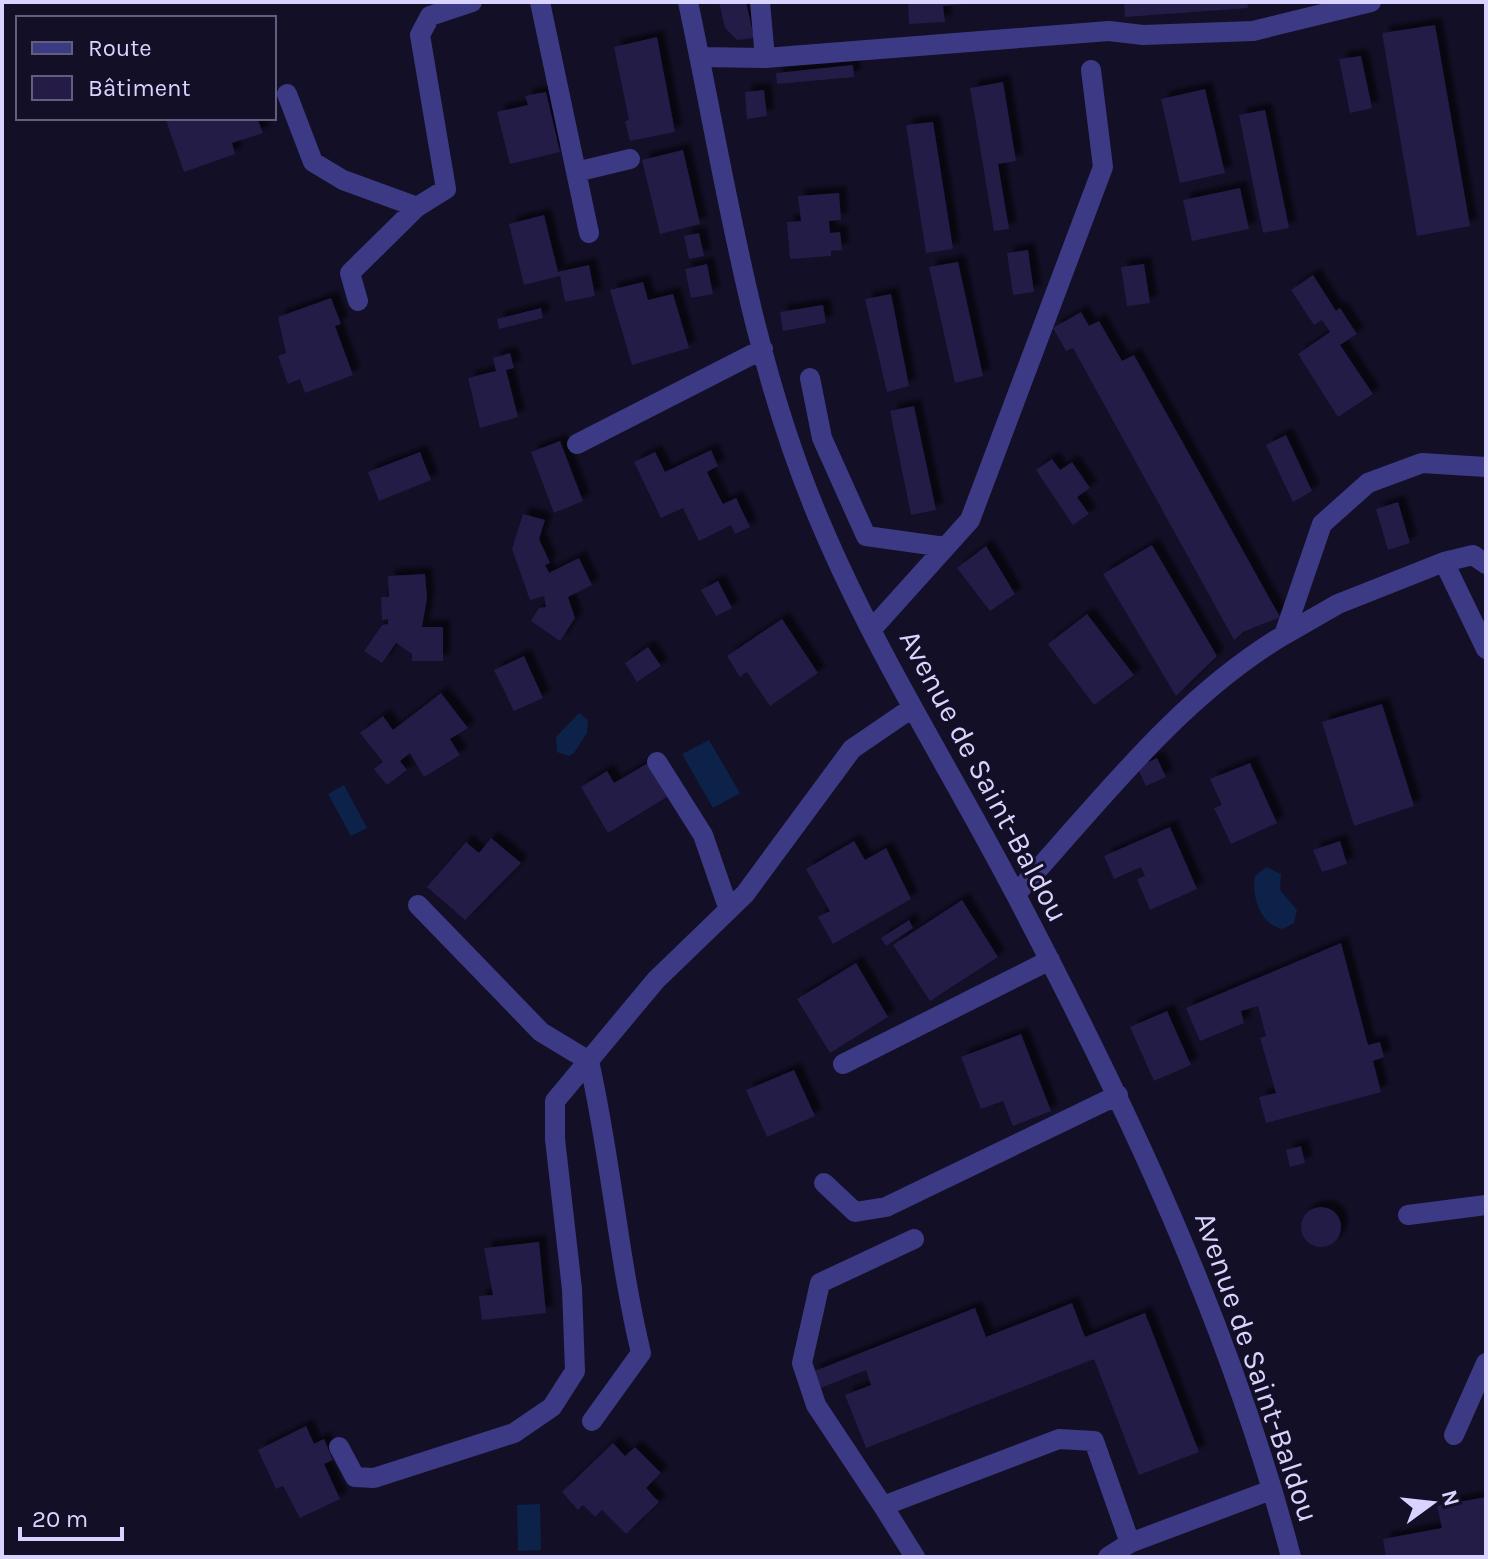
<svg xmlns="http://www.w3.org/2000/svg" width="1488" height="1559" font-family="Karla,sans-serif">
<style>
.water{fill:#0c2248}
.building{fill:#241b47;filter:url(#shadow)}
.lines{fill:none;stroke-linecap:round;stroke-linejoin:round}
.minor{stroke:#3d3a85;stroke-width:20}
.labels{text-anchor:middle;dominant-baseline:central;stroke-width:6;stroke-linejoin:round;paint-order:stroke}
.street-label{font-size:30px;fill:#d9d4ff;stroke:#130f26}
</style>
<defs>
<filter id="shadow"><feDropShadow dx="7" dy="-7" stdDeviation="2" flood-color="#0009"/></filter>
</defs>
<rect width="100%" height="100%" fill="#130f26"/>
<path class="water" d="M 579,713 L 588,720 L 587,733 L 574,753 L 569,756 L 557,752 L 556,737 Z
M 709,740 L 740,793 L 713,808 L 682,754 Z
M 344,785 L 367,828 L 351,836 L 328,794 Z
M 1266,867 L 1281,874 L 1280,890 L 1297,910 L 1294,923 L 1283,929 C 1261,926 1251,896 1255,876 Z
M 540,1504 L 541,1550 L 518,1551 L 517,1505 Z"/>
<path class="building" d="M 719,2 L 746,2 L 754,38 L 737,40 L 725,28 Z
M 908,2 L 965,2 L 965,4 L 943,6 L 945,22 L 909,24 Z
M 1124,2 L 1247,2 L 1248,8 L 1125,17 Z
M 1435,25 L 1470,226 L 1417,236 L 1382,33 Z
M 657,37 L 675,132 L 630,141 L 625,121 L 629,120 L 614,47 Z
M 1361,56 L 1372,108 L 1350,113 L 1339,59 Z
M 853,65 L 854,77 L 777,84 L 776,73 Z
M 1003,82 L 1016,161 L 998,164 L 1009,229 L 994,231 L 970,88 Z
M 1205,89 L 1225,173 L 1180,183 L 1161,99 Z
M 764,90 L 767,116 L 747,119 L 745,92 Z
M 546,92 L 560,152 L 510,164 L 497,112 L 528,105 L 525,96 Z
M 1265,110 L 1289,228 L 1263,233 L 1239,115 Z
M 171,118 L 257,118 L 263,133 L 232,143 L 235,154 L 184,172 L 166,120 Z
M 933,122 L 953,249 L 926,253 L 906,125 Z
M 683,150 L 700,224 L 660,234 L 642,160 Z
M 1240,188 L 1249,229 L 1192,241 L 1183,200 Z
M 839,193 L 841,220 L 829,221 L 830,233 L 840,232 L 842,250 L 831,251 L 831,256 L 790,259 L 787,222 L 801,221 L 798,196 Z
M 544,215 L 558,272 L 589,265 L 595,296 L 565,302 L 560,276 L 524,285 L 509,224 Z
M 699,233 L 704,256 L 689,259 L 684,236 Z
M 1028,250 L 1034,292 L 1013,295 L 1007,253 Z
M 958,262 L 983,376 L 955,383 L 929,267 Z
M 707,264 L 713,294 L 691,298 L 685,269 Z
M 1144,264 L 1150,303 L 1127,306 L 1121,267 Z
M 1313,275 L 1336,311 L 1340,308 L 1357,334 L 1340,345 L 1373,394 L 1338,417 L 1298,354 L 1330,332 L 1322,320 L 1314,325 L 1291,290 Z
M 643,282 L 648,300 L 673,294 L 689,348 L 632,365 L 610,290 Z
M 891,294 L 909,386 L 887,392 L 865,299 Z
M 331,298 L 341,324 L 335,326 L 353,375 L 305,393 L 300,379 L 288,384 L 278,356 L 286,353 L 278,317 Z
M 823,305 L 826,323 L 783,331 L 780,312 Z
M 541,308 L 543,318 L 499,329 L 497,319 Z
M 1081,312 L 1089,326 L 1099,321 L 1122,361 L 1134,355 L 1280,617 L 1243,632 L 1234,640 L 1073,348 L 1066,351 L 1053,328 Z
M 510,353 L 514,368 L 506,370 L 518,417 L 480,428 L 468,378 L 496,371 L 493,358 Z
M 914,406 L 936,510 L 911,515 L 890,411 Z
M 1286,435 L 1312,491 L 1293,502 L 1266,445 Z
M 560,441 L 583,501 L 554,513 L 531,452 Z
M 711,450 L 718,466 L 707,472 L 716,491 L 723,504 L 736,498 L 750,527 L 735,534 L 731,525 L 699,541 L 683,508 L 661,518 L 634,462 L 655,452 L 665,472 Z
M 420,452 L 431,480 L 379,501 L 368,472 Z
M 1052,459 L 1060,470 L 1072,462 L 1090,488 L 1077,497 L 1089,514 L 1073,525 L 1036,470 Z
M 1398,502 L 1410,543 L 1388,550 L 1376,509 Z
M 523,514 L 545,520 L 539,539 L 550,563 L 545,565 L 549,573 L 579,558 L 592,585 L 568,597 L 575,618 L 560,641 L 531,621 L 539,608 L 546,607 L 544,596 L 530,600 L 512,549 Z
M 1152,545 L 1217,656 L 1176,696 L 1103,574 Z
M 986,546 L 1015,594 L 990,611 L 957,568 Z
M 425,574 L 427,598 L 422,627 L 443,627 L 443,661 L 412,661 L 412,654 L 396,643 L 382,663 L 364,651 L 382,625 L 388,624 L 388,619 L 382,620 L 381,597 L 389,597 L 388,576 Z
M 718,581 L 732,608 L 716,616 L 701,590 Z
M 1087,614 L 1134,675 L 1094,705 L 1048,644 Z
M 782,619 L 818,673 L 770,706 L 747,672 L 740,677 L 727,656 Z
M 648,647 L 661,666 L 637,682 L 625,663 Z
M 524,656 L 543,698 L 514,711 L 494,670 Z
M 441,693 L 468,728 L 450,739 L 460,755 L 424,777 L 410,753 L 400,761 L 407,770 L 387,785 L 374,769 L 383,762 L 360,733 L 383,716 L 393,730 Z
M 1382,704 L 1414,806 L 1354,826 L 1322,722 Z
M 1157,758 L 1166,777 L 1146,786 L 1137,767 Z
M 648,763 L 667,797 L 608,833 L 581,787 L 607,771 L 614,783 Z
M 1250,763 L 1277,823 L 1231,844 L 1214,808 L 1222,805 L 1210,779 Z
M 1170,827 L 1197,889 L 1150,910 L 1137,879 L 1145,876 L 1141,867 L 1114,879 L 1104,856 Z
M 491,838 L 521,863 L 465,920 L 427,887 L 466,842 L 479,853 Z
M 854,841 L 865,860 L 886,848 L 911,899 L 833,944 L 818,917 L 830,911 L 806,869 Z
M 1340,841 L 1347,864 L 1322,872 L 1313,850 Z
M 962,900 L 998,957 L 930,1001 L 893,945 Z
M 909,920 L 913,928 L 886,946 L 881,938 Z
M 1341,943 L 1368,1045 L 1380,1042 L 1384,1057 L 1373,1061 L 1381,1092 L 1266,1123 L 1259,1097 L 1276,1093 L 1260,1038 L 1266,1036 L 1258,1006 L 1241,1011 L 1244,1023 L 1200,1041 L 1186,1008 Z
M 856,963 L 888,1017 L 830,1053 L 797,999 Z
M 1167,1011 L 1191,1065 L 1154,1081 L 1130,1027 Z
M 1021,1034 L 1051,1111 L 1013,1126 L 1003,1101 L 981,1109 L 961,1057 Z
M 794,1070 L 815,1116 L 767,1137 L 746,1090 Z
M 1301,1146 L 1305,1163 L 1290,1167 L 1286,1150 Z
M1301 1227a20 20 0 1 1 40 0a20 20 0 1 1-40 0Z
M 539,1242 L 546,1313 L 482,1320 L 479,1296 L 493,1295 L 484,1248 Z
M 1072,1303 L 1085,1337 L 1145,1313 L 1199,1452 L 1139,1475 L 1094,1359 L 866,1448 L 845,1395 L 871,1385 L 866,1370 L 818,1389 L 812,1372 L 975,1308 L 986,1337 Z
M 306,1426 L 314,1444 L 324,1439 L 333,1460 L 324,1464 L 340,1499 L 300,1518 L 283,1486 L 276,1489 L 258,1450 Z
M 613,1443 L 625,1456 L 635,1447 L 661,1473 L 646,1488 L 659,1502 L 626,1534 L 602,1510 L 595,1517 L 583,1505 L 578,1510 L 562,1492 Z
M 1486,1497 L 1486,1557 L 1386,1557 L 1383,1539 L 1442,1528 L 1437,1506 Z"/>
<g class="lines">
<path class="minor" d="M 540,2 L 589,233
M 688,2 C 725,176 750,359 821,524 C 876,654 952,772 1017,897 C 1128,1109 1230,1324 1291,1557
M 760,2 L 765,58
M 700,57 L 765,58 L 1109,31 L 1143,35 L 1253,31 L 1371,2
M 287,94 L 313,162 L 343,180 L 417,207
M 576,172 L 630,159
M 358,301 L 350,273 L 417,207 L 446,189 L 420,35 L 430,16 L 472,2
M 810,378 L 822,438 L 866,536 L 945,547
M 577,444 L 763,349
M 1444,562 L 1473,555 L 1486,564
M 871,630 L 970,520 L 1103,167 L 1091,70
M 1284,635 L 1338,604 L 1444,562 L 1486,649
M 657,762 L 703,835 L 729,910
M 1016,894 C 1099,803 1177,699 1284,635 L 1322,524 L 1368,483 L 1422,463 L 1486,467
M 418,905 L 541,1032 L 589,1061 C 611,1158 618,1257 641,1353 L 592,1421
M 843,1064 L 1050,960
M 824,1183 L 855,1212 L 886,1207 L 1118,1095
M 1408,1215 L 1486,1205
M 1454,1435 L 1486,1363
M 339,1447 L 355,1477 L 374,1478 L 514,1433 L 552,1407 L 575,1371 L 572,1289 L 555,1139 L 555,1101 L 656,980 L 745,894 L 852,749 L 912,708
M 883,1506 L 816,1405 L 802,1363 L 820,1283 L 914,1239
M 915,1557 L 883,1506 L 1059,1439 L 1094,1441 L 1130,1543
M 1108,1557 L 1130,1543 L 1271,1490"/>
</g>
<g class="labels">
<g class="street-label">
<text transform="translate(984 776) rotate(62)">Avenue de Saint-Baldou</text>
<text transform="translate(1257 1367) rotate(71)">Avenue de Saint-Baldou</text>
</g>
</g>
<rect width="1488" height="1559" fill="none" stroke="#d9d4ff" stroke-width="8"/>
<rect x="16" y="16" width="260" height="104" fill="#130f26" stroke="#625e7d" stroke-width="2"/>
<rect x="32" y="42" width="40" height="12" fill="#3d3a85" stroke="#625e7d" stroke-width="2"/>
<text x="88" y="56" font-size="24" fill="#d9d4ff">Route</text>
<rect x="32" y="76" width="40" height="24" fill="#241b47" stroke="#625e7d" stroke-width="2"/>
<text x="88" y="96" font-size="24" fill="#d9d4ff">Bâtiment</text>
<g transform="translate(1432 1503) rotate(75)" stroke="#130f26" stroke-width="6" paint-order="stroke">
<path d="M0-6L14 30L0 20L-14 30Z" fill="#d9d4ff"/>
<text y="-12" font-size="22" font-weight="bold" text-anchor="middle" fill="#d9d4ff">N</text>
</g>
<path d="M20 1527v12h102v-12" fill="none" stroke="#d9d4ff" stroke-width="4"/>
<text x="32" y="1527" font-size="24" fill="#d9d4ff" stroke="#130f26" stroke-width="6" paint-order="stroke">20 m</text>
</svg>
